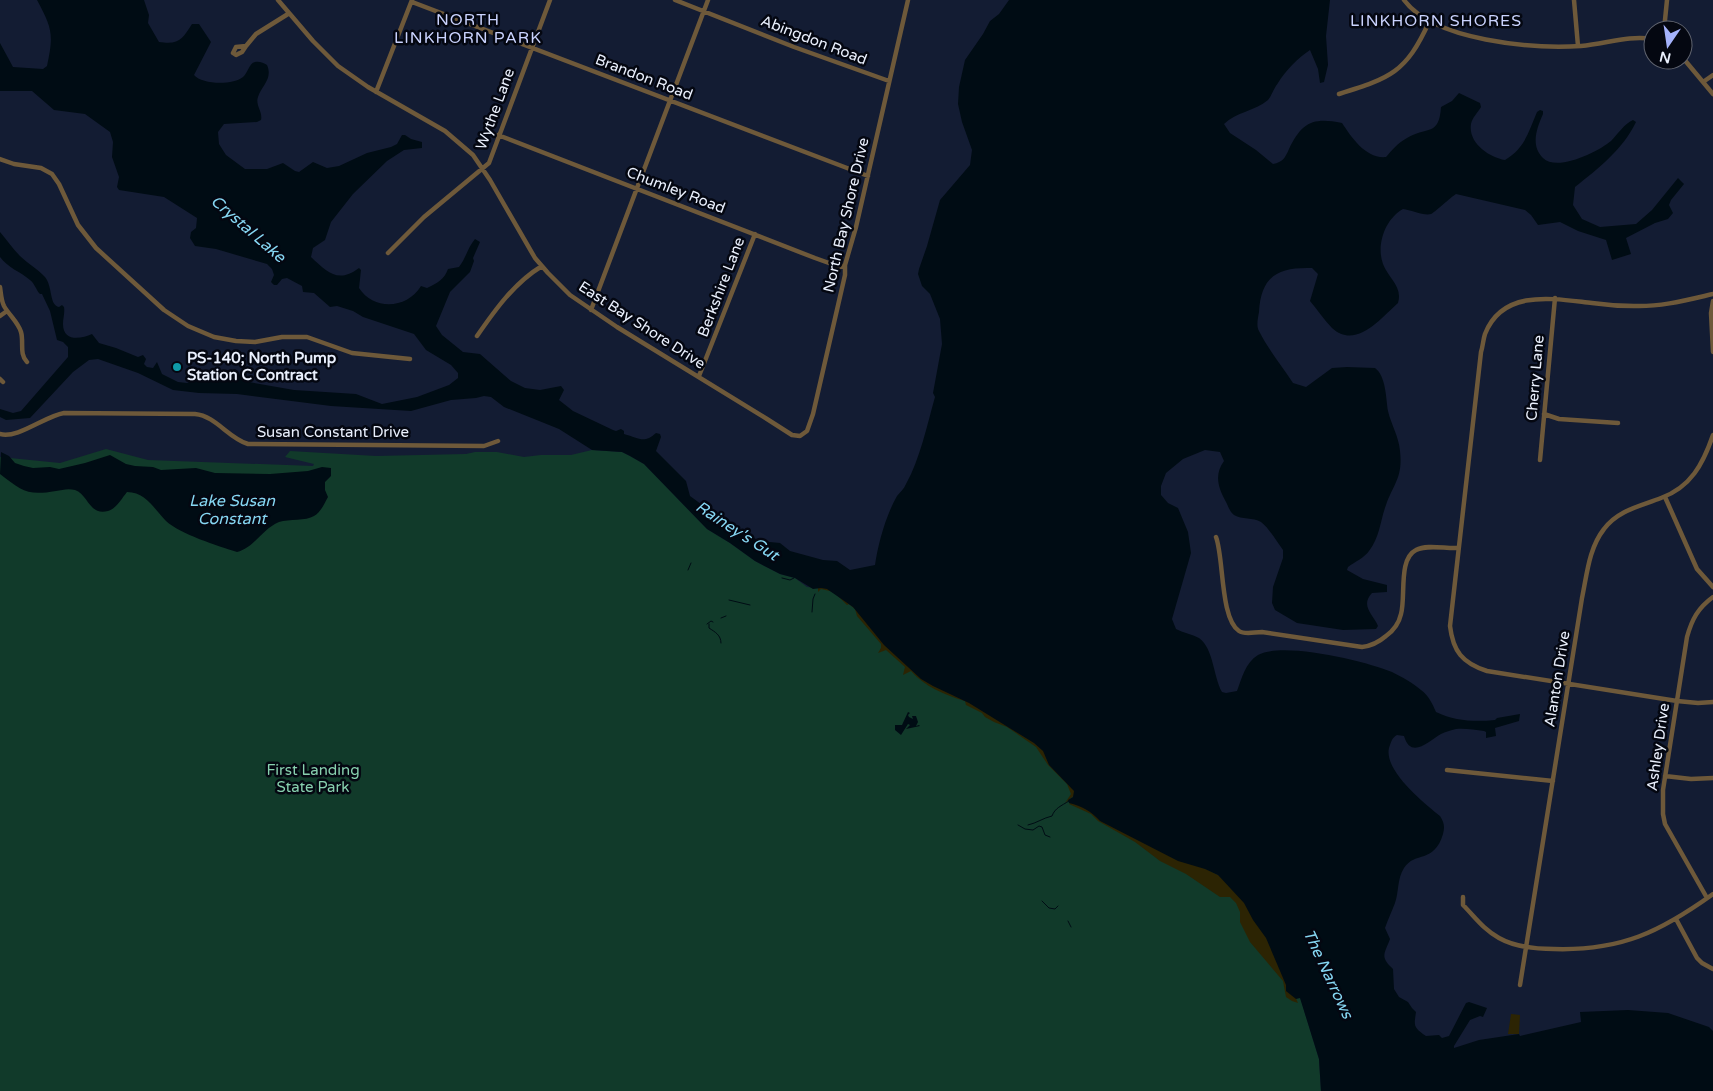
<svg xmlns="http://www.w3.org/2000/svg" width="1713" height="1091" font-family="'Varela Round',sans-serif">
<style>
.green{fill:#113a2a}
.sand{fill:#2c2403}
.water{fill:#000c14}
.lines{fill:none;stroke-linecap:round;stroke-linejoin:round}
.stream{stroke:#000c14;stroke-width:1}
.street{stroke:#6e593a;stroke-width:4.5}
.culture-dot{fill:#0f9aa8;stroke:#040711;stroke-width:2}
.labels{text-anchor:middle;dominant-baseline:central;stroke-width:5;stroke-linejoin:round;paint-order:stroke}
.street-label{font-size:15px;fill:#eaf0fd;stroke:#040711}
.poi-label{font-size:15px;font-weight:bold;fill:#eaf0fd;stroke:#040711;text-anchor:start}
.park-label{font-size:15px;fill:#88d1af;stroke:#040711}
.neighbourhood-label{font-size:16px;letter-spacing:1px;fill:#cad3fe;stroke:#040711}
.water-label{font-size:16px;font-style:italic;fill:#86d7f3;stroke:#040711}
</style>
<rect width="100%" height="100%" fill="#131c33"/>
<path class="green" d="M 106,449 L 148,460 L 313,466 L 314,464 L 285,457 L 290,451 L 376,456 L 466,454 L 475,452 L 497,452 L 524,457 L 541,455 L 571,455 L 592,450 L 622,452 L 630,456 L 644,464 L 707,529 L 730,543 L 755,561 L 780,574 L 795,578 L 807,587 L 827,589 L 839,596 L 858,611 L 933,686 L 969,703 L 1034,743 L 1074,791 L 1073,797 L 1082,806 L 1218,875 L 1300,997 L 1319,1059 L 1321,1091 L 0,1091 L 0,457 L 60,463 Z"/>
<path class="sand" d="M 818,584 L 824,584 C 872,621 920,658 968,695 C 1005,724 1057,749 1076,794 L 1065,803 L 1071,794 L 1067,784 L 1048,765 L 1036,747 L 1007,727 L 994,722 L 985,717 L 982,713 L 966,705 L 965,701 C 945,695 925,687 911,671 L 903,675 L 905,667 L 886,650 L 878,653 L 881,648 L 881,644 L 857,616 L 855,609 L 849,604 L 847,605 L 834,592 L 821,589 L 818,592 Z
M 1072,801 L 1091,804 L 1194,863 L 1226,879 L 1266,930 L 1298,1003 L 1292,1001 L 1286,997 L 1283,981 L 1250,942 L 1240,922 L 1240,912 L 1236,903 L 1230,897 L 1220,897 L 1186,874 L 1160,861 L 1135,842 L 1098,821 L 1091,814 L 1069,804 Z
M 1511,1014 L 1520,1015 L 1519,1034 L 1508,1034 Z"/>
<path class="water" d="M 37,0 L 144,0 L 149,15 L 148,23 L 159,42 C 180,45 182,39 192,24 L 199,24 L 211,42 L 194,75 C 202,85 234,85 243,77 C 248,73 249,63 255,62 C 259,61 264,63 267,65 C 273,79 262,85 258,97 C 255,105 263,112 261,120 L 257,122 L 224,124 L 218,132 L 219,144 L 226,155 L 245,169 L 267,169 L 283,163 L 295,171 L 299,172 L 313,162 L 327,168 L 339,166 L 367,153 L 391,147 L 397,144 L 402,135 L 405,135 L 411,139 L 422,142 L 422,148 L 404,150 L 387,161 L 353,194 L 331,222 L 325,240 L 313,248 L 311,257 C 327,272 338,284 359,268 L 361,270 L 359,288 C 374,311 407,309 421,286 L 427,288 C 437,283 444,280 448,269 L 459,267 C 466,258 468,247 475,239 L 480,242 L 473,258 L 474,261 L 470,272 L 450,292 L 436,326 L 442,335 L 463,352 L 480,354 L 511,381 L 525,388 L 540,390 L 561,386 L 564,390 L 559,400 L 573,411 L 613,430 L 616,431 L 621,429 L 624,431 L 624,434 C 639,438 644,444 656,433 L 660,434 L 661,437 L 656,451 L 686,481 L 690,496 L 716,515 L 720,521 L 760,541 L 780,543 L 790,551 L 823,560 L 837,561 L 850,570 L 875,565 C 878,544 886,515 897,496 C 900,492 904,489 906,484 C 920,459 927,425 935,397 L 933,393 L 942,344 L 940,319 L 930,294 L 922,286 L 918,274 L 919,269 L 927,246 L 940,200 L 970,165 L 972,150 L 962,122 L 958,104 L 959,87 L 965,60 L 983,34 L 990,21 L 999,14 L 1009,0 L 1330,0 L 1326,36 L 1328,65 L 1324,82 L 1320,83 L 1318,69 L 1310,50 C 1298,58 1285,71 1278,83 C 1274,88 1272,95 1268,100 C 1255,111 1236,112 1224,124 L 1230,133 L 1256,150 L 1273,164 C 1283,162 1285,158 1289,149 C 1302,122 1313,117 1342,123 C 1352,138 1366,159 1386,157 C 1392,150 1398,143 1407,138 C 1427,126 1439,137 1441,107 L 1452,101 L 1459,93 L 1480,103 L 1481,107 C 1478,112 1472,118 1471,124 C 1468,143 1489,157 1505,160 C 1525,148 1528,133 1537,112 L 1540,110 L 1543,111 L 1543,114 C 1537,128 1530,145 1543,158 C 1557,172 1598,152 1611,141 C 1618,134 1624,124 1633,120 L 1636,122 C 1623,149 1599,168 1575,187 L 1573,205 L 1582,219 L 1600,227 L 1636,224 L 1652,210 L 1678,178 L 1684,184 L 1671,200 L 1669,205 L 1673,213 L 1668,219 L 1655,223 L 1626,238 L 1631,254 L 1612,260 L 1606,240 L 1578,231 L 1560,222 L 1538,225 L 1531,215 L 1525,210 L 1456,194 C 1451,197 1434,213 1431,214 C 1424,216 1411,210 1403,209 C 1385,219 1376,245 1383,264 C 1388,278 1403,286 1398,303 C 1381,318 1356,350 1332,328 C 1324,320 1317,309 1310,301 L 1318,274 L 1312,268 C 1279,267 1261,275 1259,312 C 1258,318 1256,326 1259,331 C 1268,349 1282,366 1293,383 L 1306,387 L 1332,368 L 1347,367 L 1375,368 C 1386,376 1386,398 1388,411 C 1391,424 1399,437 1400,451 C 1403,477 1394,483 1386,505 C 1380,521 1380,537 1369,551 C 1365,557 1355,562 1348,567 L 1347,570 L 1363,579 L 1387,585 L 1387,592 L 1372,593 C 1360,606 1373,614 1378,626 L 1376,629 L 1343,630 L 1297,623 L 1275,610 L 1272,603 L 1273,587 L 1283,558 L 1283,550 C 1277,542 1269,528 1261,522 C 1253,517 1242,520 1234,515 C 1230,512 1228,506 1226,502 C 1218,487 1214,475 1224,461 L 1220,452 L 1205,450 L 1183,459 L 1166,473 L 1161,486 L 1161,495 L 1168,503 L 1178,508 L 1188,532 L 1191,553 L 1172,619 L 1176,629 C 1183,633 1192,634 1199,638 C 1214,649 1213,676 1222,692 L 1226,693 L 1237,691 C 1242,678 1245,663 1258,655 C 1282,641 1366,661 1392,672 C 1402,677 1413,683 1421,690 C 1429,696 1432,703 1436,712 C 1455,721 1474,722 1495,720 L 1497,718 L 1520,714 L 1519,721 L 1495,728 L 1496,736 L 1486,738 L 1486,732 L 1484,731 C 1475,730 1465,728 1456,729 C 1451,730 1445,732 1441,734 C 1429,741 1411,760 1404,736 L 1397,735 C 1392,738 1392,740 1390,745 C 1380,768 1424,803 1440,816 C 1444,822 1445,827 1443,834 C 1434,864 1415,851 1404,868 C 1397,879 1399,892 1395,903 C 1392,911 1388,919 1385,928 L 1390,939 C 1384,955 1380,957 1393,969 L 1394,989 L 1399,997 L 1408,1002 L 1412,1008 L 1416,1012 C 1414,1026 1413,1027 1426,1036 L 1439,1035 L 1442,1038 L 1449,1036 L 1466,1003 L 1469,1002 L 1487,1008 L 1483,1017 L 1480,1016 L 1470,1020 L 1454,1046 L 1454,1048 L 1479,1040 L 1519,1034 L 1520,1036 L 1581,1022 L 1580,1012 L 1628,1010 L 1668,1013 L 1709,1027 L 1713,1031 L 1713,1091 L 1321,1091 L 1319,1059 L 1300,998 L 1296,999 L 1286,991 L 1286,985 L 1266,938 L 1253,920 L 1244,903 L 1218,875 L 1205,869 L 1178,861 L 1100,821 C 1091,811 1082,806 1069,803 L 1068,800 L 1073,797 L 1074,791 L 1049,765 L 1043,751 L 1034,743 L 969,703 L 933,686 L 921,679 L 884,645 L 853,607 L 827,589 L 821,588 L 813,589 L 795,578 L 780,574 L 755,561 L 730,543 L 707,529 L 644,464 L 630,456 L 622,452 L 592,450 L 559,429 L 504,407 L 491,397 L 484,396 L 476,398 L 451,400 L 411,411 L 331,406 L 237,394 L 199,393 L 173,390 L 138,373 L 98,359 L 89,360 L 73,372 L 30,418 L 6,420 L 0,417 L 0,409 L 13,413 L 21,411 L 68,357 L 68,347 L 63,342 L 57,340 L 50,311 L 42,294 L 40,294 C 36,290 35,284 30,280 C 21,272 8,268 0,257 L 0,232 C 7,240 13,249 20,256 C 28,264 38,269 45,277 C 53,287 49,305 59,307 L 62,305 L 64,307 C 65,313 63,318 63,324 C 63,342 81,339 92,334 L 99,343 L 116,348 L 138,357 L 143,355 L 146,359 L 144,364 L 147,367 L 153,368 L 157,362 L 162,374 L 178,382 L 187,383 L 208,373 L 226,376 L 235,369 L 243,379 L 249,382 L 294,390 L 356,394 L 382,404 L 417,397 L 449,385 L 458,378 L 458,373 L 451,365 L 426,350 L 414,334 L 363,317 L 353,311 L 337,306 L 330,307 L 314,293 L 303,292 L 302,286 L 287,278 L 282,279 L 277,285 L 274,285 L 271,282 L 274,275 L 272,269 L 267,264 L 216,249 L 195,246 L 190,238 L 191,232 L 196,228 L 197,218 L 164,197 L 119,190 L 117,187 L 119,177 L 112,157 L 113,142 L 110,132 L 85,114 L 54,110 L 32,91 L 0,91 L 0,43 L 13,67 L 43,69 L 47,66 C 54,34 52,28 37,0 Z
M 1,452 L 9,456 L 15,463 L 24,466 L 33,468 L 50,467 L 59,469 L 85,463 L 110,455 L 126,464 L 135,466 L 153,467 L 161,470 L 196,468 L 215,473 L 270,474 L 308,471 L 322,467 L 331,468 L 331,476 L 325,482 L 325,490 L 328,497 C 324,504 321,512 314,516 C 306,521 289,519 279,522 C 262,529 254,548 237,552 C 218,546 180,534 166,521 C 154,509 146,492 127,492 C 122,498 116,509 108,511 C 89,516 88,494 75,490 C 68,488 62,490 56,491 C 27,496 22,491 0,474 Z
M 908,712 L 910,713 L 908,715 L 909,717 L 913,719 L 912,716 L 916,716 L 918,722 L 916,726 L 919,725 L 920,726 L 906,729 L 910,725 L 908,724 L 901,735 L 895,730 L 895,725 L 902,725 Z"/>
<g class="lines">
<path class="stream" d="M 688,570 L 691,563
M 782,578 L 790,580 L 794,578
M 729,600 L 750,605
M 812,612 L 813,599 L 815,594
M 721,618 L 726,616
M 707,624 L 711,621 L 713,622
M 709,624 L 709,628 C 715,632 721,635 721,643
M 1018,825 L 1025,829 L 1033,830 L 1039,826 L 1042,827 L 1045,835 L 1050,837
M 1028,825 C 1037,823 1043,818 1052,816 C 1055,808 1061,806 1069,801
M 1042,901 L 1049,908 L 1055,909 L 1058,906
M 1068,921 L 1071,927"/>
<path class="street" d="M 278,0 L 313,41 L 338,66 L 368,87 L 445,131 L 473,155 L 490,180 L 535,258 L 548,273 L 570,295 L 617,327 L 767,419 L 792,435 L 800,436 L 807,431 L 813,414 L 845,275 L 845,265 L 856,227 L 908,0
M 675,0 L 794,47 L 889,81
M 1404,0 C 1434,41 1533,49 1581,46 C 1606,44 1628,35 1653,39
M 1574,0 L 1578,46
M 412,2 L 868,176
M 1664,30 L 1667,0
M 246,46 L 256,34 L 288,14
M 246,46 L 242,52 L 236,55 L 233,53 L 236,47 Z
M 1683,58 L 1713,94
M 1703,82 L 1713,75
M 376,92 L 412,0
M 1339,94 C 1390,78 1406,73 1429,22
M 498,135 L 815,258 L 840,267 L 845,265
M 0,159 L 14,164 L 41,168 L 52,174 L 59,184 L 78,225 L 96,248 L 164,310 L 188,326 L 214,337 L 236,341 L 255,342 L 282,337 L 307,337 L 352,353 L 410,359
M 388,253 L 424,217 L 489,163 L 550,0
M 0,287 C 1,293 1,300 4,306 C 9,315 18,322 21,332 C 24,342 19,354 27,362
M 1713,294 C 1687,300 1661,307 1634,306 C 1620,306 1606,305 1592,303 C 1555,299 1503,288 1485,334 C 1483,340 1483,346 1481,352 L 1450,626 C 1453,651 1462,663 1487,671 L 1677,701 L 1698,703 L 1713,702
M 1713,301 L 1711,313 L 1713,352
M 591,310 L 708,0
M 0,316 L 7,311
M 477,336 C 495,310 514,283 542,266
M 699,376 L 755,234
M 0,379 L 3,382
M 1544,414 L 1559,419 L 1618,423
M 0,434 C 18,439 45,416 64,413 L 195,414 C 216,416 228,438 248,444 L 484,446 L 498,441
M 1540,460 L 1555,298
M 1665,497 L 1697,569 L 1713,587
M 1216,537 C 1224,558 1220,618 1239,631 C 1245,635 1254,632 1262,632 L 1362,647 C 1371,646 1379,642 1386,636 C 1393,631 1399,623 1401,614 C 1406,596 1398,559 1416,550 C 1427,544 1446,549 1458,548
M 1447,770 L 1553,781
M 1665,776 L 1691,779 L 1713,778
M 1463,897 L 1463,905 C 1475,917 1483,929 1499,938 C 1515,947 1536,949 1554,949 C 1621,951 1660,932 1713,894
M 1707,898 L 1665,824 L 1663,814 L 1663,790 L 1687,637 C 1692,619 1698,608 1713,597
M 1676,919 L 1697,958 L 1702,963 L 1713,969
M 1520,985 L 1582,598 C 1587,574 1589,548 1604,529 C 1618,510 1641,506 1661,498 C 1691,487 1703,464 1713,435"/>
</g>
<circle class="culture-dot" cx="177" cy="367" r="5"/>
<g class="labels">
<g class="street-label">
<text transform="translate(814 40) rotate(21)">Abingdon Road</text>
<text transform="translate(644 77) rotate(21)">Brandon Road</text>
<text transform="translate(495 109) rotate(-70)">Wythe Lane</text>
<text transform="translate(676 190) rotate(21)">Chumley Road</text>
<text transform="translate(846 215) rotate(-77)">North Bay Shore Drive</text>
<text transform="translate(721 287) rotate(-69)">Berkshire Lane</text>
<text transform="translate(642 325) rotate(33)">East Bay Shore Drive</text>
<text transform="translate(1535 378) rotate(-85)">Cherry Lane</text>
<text x="333" y="432">Susan Constant Drive</text>
<text transform="translate(1557 679) rotate(-81)">Alanton Drive</text>
<text transform="translate(1658 747) rotate(-82)">Ashley Drive</text>
</g>
<g class="poi-label">
<text x="187" y="358">PS-140; North Pump<tspan x="187" dy="17">Station C Contract</tspan></text>
</g>
<g class="park-label">
<text x="313" y="770">First Landing<tspan x="313" dy="17">State Park</tspan></text>
</g>
<g class="neighbourhood-label">
<text x="468" y="20">NORTH<tspan x="468" dy="18">LINKHORN PARK</tspan></text>
<text x="1436" y="21">LINKHORN SHORES</text>
</g>
<g class="water-label">
<text transform="translate(248 229) rotate(41)">Crystal Lake</text>
<text x="232" y="501">Lake Susan<tspan x="232" dy="18">Constant</tspan></text>
<text transform="translate(737 531) rotate(33)">Rainey's Gut</text>
<text transform="translate(1328 974) rotate(65)">The Narrows</text>
</g>
</g>
<g transform="translate(1668 45) rotate(193)"><circle r="24" fill="#040711" stroke="#60646f"/>
<path d="M0-4L9 19L0 12L-9 19Z" fill="#a4b2fc"/>
<text y="-8" font-size="14" font-weight="bold" text-anchor="middle" fill="#eaf0fd">N</text>
</g>
</svg>
